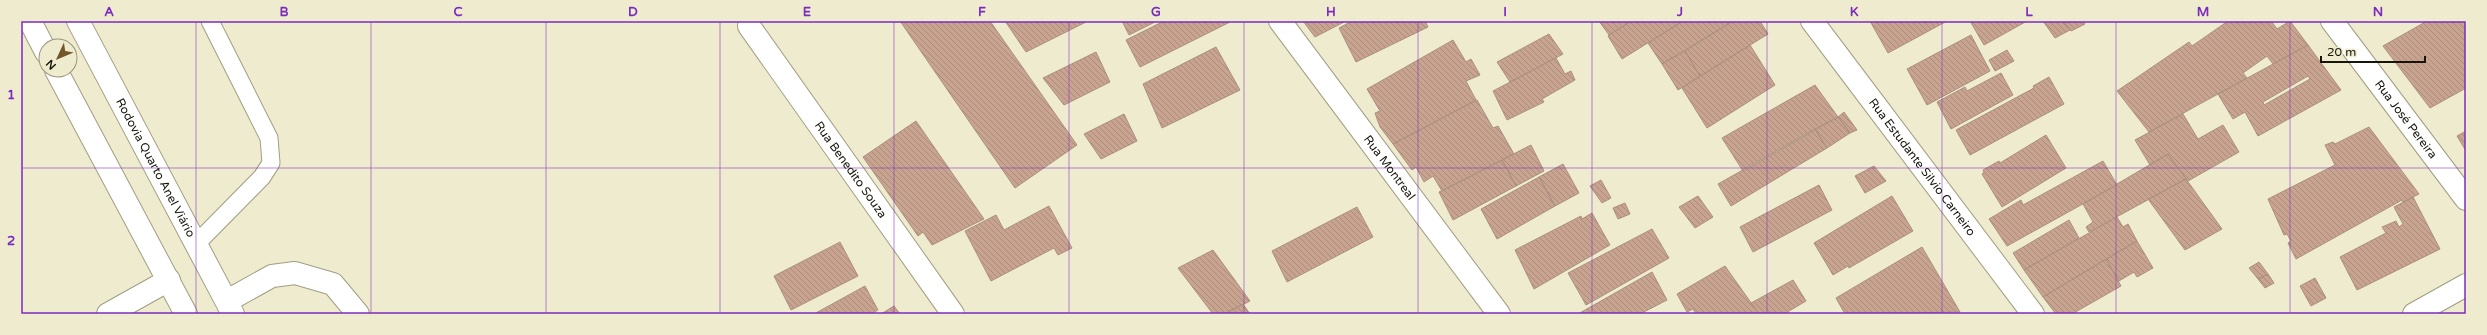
<svg xmlns="http://www.w3.org/2000/svg" width="2487" height="335" font-family="'Varela Round',sans-serif">
<style>
.building{fill:url(#building-back-hatch);stroke:#aa9082;fill-rule:evenodd}
.lines{fill:none;stroke-linecap:round;stroke-linejoin:round}
.service-casing{stroke:#a29d83;stroke-width:19}
.minor-casing{stroke:#a29d83;stroke-width:24}
.trunk-casing{stroke:#a29d83;stroke-width:24}
.service{stroke:#fff;stroke-width:17}
.minor{stroke:#fff;stroke-width:22}
.trunk{stroke:#fff;stroke-width:22}
.grid{fill:none;stroke:#7b2cbf;stroke-width:1;stroke-opacity:0.55}
.labels{text-anchor:middle;dominant-baseline:central;stroke-width:3;stroke-linejoin:round;paint-order:stroke}
.street-label{font-size:12px;fill:#17150b;stroke:#efebce}
.neatline{fill:none;stroke:#7b2cbf;stroke-width:1.5}
.grid-label{font-size:13px;text-anchor:middle;font-weight:bold;fill:#7b2cbf}
</style>
<defs>
<pattern id="building-back-hatch" width="6" height="6" patternUnits="userSpaceOnUse"><rect width="6" height="6" fill="#c8a38f"/><path d="M-1 5l2 2M0 0l6 6M5-1l2 2" fill="none" stroke="#ab8b7a"/></pattern>
</defs>
<rect width="100%" height="100%" fill="#efebce"/>
<path class="building" d="M 900,21 L 990,21 L 1077,145 L 1015,188 Z
M 1005,21 L 1088,21 L 1026,52 Z
M 1122,21 L 1157,21 L 1129,35 Z
M 1164,21 L 1232,21 L 1140,67 L 1126,40 Z
M 1303,21 L 1346,21 L 1315,37 Z
M 1352,21 L 1425,21 L 1428,27 L 1356,62 L 1339,28 Z
M 1599,21 L 1631,21 L 1609,35 Z
M 1631,21 L 1683,21 L 1622,59 L 1608,36 Z
M 1683,21 L 1733,21 L 1662,64 L 1648,43 Z
M 1733,21 L 1760,21 L 1768,34 L 1700,76 L 1685,51 Z
M 1870,21 L 1947,21 L 1888,53 Z
M 1970,21 L 2027,21 L 1984,45 Z
M 2043,21 L 2063,21 L 2070,30 L 2055,38 Z
M 2063,21 L 2083,21 L 2085,24 L 2071,31 Z
M 2228,21 L 2271,21 L 2277,29 L 2290,21 L 2308,45 L 2273,64 L 2267,56 L 2243,73 L 2247,78 L 2149,132 L 2117,91 L 2189,42 L 2192,46 Z
M 2427,21 L 2466,21 L 2466,88 L 2430,108 L 2383,46 Z
M 1549,34 L 1563,54 L 1510,82 L 1497,62 Z
M 1971,35 L 1990,71 L 1927,105 L 1907,69 Z
M 1453,40 L 1466,62 L 1471,59 L 1480,75 L 1466,81 L 1476,100 L 1393,144 L 1380,127 L 1375,113 L 1380,111 L 1367,89 Z
M 1750,45 L 1775,85 L 1707,128 L 1682,88 Z
M 2308,45 L 2341,90 L 2258,136 L 2245,112 L 2233,119 L 2218,94 ZM 2308,76 L 2310,79 L 2264,105 L 2263,102 Z
M 1216,47 L 1240,90 L 1162,128 L 1143,84 Z
M 2007,50 L 2014,61 L 1995,71 L 1989,60 Z
M 1685,51 L 1700,76 L 1678,90 L 1662,64 Z
M 1096,52 L 1110,82 L 1064,105 L 1043,78 Z
M 1556,58 L 1565,74 L 1571,71 L 1575,80 L 1542,99 L 1544,102 L 1507,120 L 1493,91 Z
M 2001,73 L 2013,95 L 1951,129 L 1937,102 L 1965,87 L 1967,91 Z
M 2049,77 L 2064,104 L 1970,155 L 1956,130 L 2034,88 L 2033,86 Z
M 1815,85 L 1838,117 L 1743,171 L 1722,138 Z
M 1477,100 L 1493,128 L 1498,126 L 1514,154 L 1442,191 L 1433,176 L 1424,182 L 1416,167 L 1412,170 L 1393,144 Z
M 1844,112 L 1857,130 L 1850,133 L 1838,117 Z
M 1124,114 L 1137,141 L 1101,159 L 1084,134 Z
M 2183,114 L 2198,139 L 2223,125 L 2239,152 L 2188,181 L 2168,154 L 2150,165 L 2135,140 Z
M 1838,117 L 1850,133 L 1827,148 L 1815,129 Z
M 916,121 L 984,219 L 932,245 L 923,232 L 918,236 L 863,157 Z
M 2369,127 L 2419,194 L 2403,202 L 2402,200 L 2296,259 L 2288,243 L 2291,241 L 2287,234 L 2284,235 L 2268,199 L 2335,165 L 2325,145 L 2333,142 L 2335,144 Z
M 1815,129 L 1827,148 L 1731,206 L 1718,184 Z
M 2466,131 L 2466,151 L 2457,136 Z
M 2046,135 L 2066,168 L 2002,207 L 1982,174 L 1984,172 L 1983,170 L 1999,161 L 2000,163 Z
M 1531,145 L 1544,171 L 1516,186 L 1502,160 Z
M 2168,154 L 2186,179 L 2089,232 L 2086,227 L 2093,222 L 2083,204 Z
M 1502,160 L 1516,186 L 1453,220 L 1439,192 Z
M 2103,161 L 2117,185 L 2007,246 L 1989,219 L 2021,200 L 2023,205 Z
M 1563,164 L 1579,193 L 1555,206 L 1539,177 Z
M 1874,166 L 1886,181 L 1865,193 L 1855,176 Z
M 1539,177 L 1555,206 L 1497,239 L 1481,209 Z
M 2186,179 L 2222,229 L 2185,250 L 2148,199 Z
M 1601,180 L 1611,198 L 1602,203 L 1590,186 Z
M 1819,185 L 1832,210 L 1753,252 L 1740,227 Z
M 1698,196 L 1713,217 L 1695,228 L 1679,207 Z
M 1892,196 L 1913,231 L 1849,268 L 1848,266 L 1833,275 L 1814,243 Z
M 2413,197 L 2440,249 L 2357,290 L 2340,257 L 2386,233 L 2382,227 L 2396,221 L 2399,227 L 2403,224 L 2394,207 Z
M 1625,203 L 1630,214 L 1618,219 L 1613,208 Z
M 1049,206 L 1072,248 L 1058,255 L 1054,248 L 991,281 L 965,231 L 996,215 L 1004,230 Z
M 1357,207 L 1373,237 L 1287,282 L 1272,251 Z
M 1592,213 L 1610,245 L 1534,289 L 1515,250 L 1581,216 L 1582,219 Z
M 2117,217 L 2123,227 L 2128,224 L 2137,241 L 2043,297 L 2024,270 Z
M 2069,220 L 2079,238 L 2024,270 L 2013,253 Z
M 1652,229 L 1669,258 L 1586,305 L 1568,273 Z
M 2137,241 L 2153,268 L 2137,277 L 2134,272 L 2119,281 L 2106,259 Z
M 840,242 L 858,276 L 791,310 L 774,276 Z
M 1922,247 L 1960,312 L 1845,314 L 1836,298 Z
M 1213,250 L 1250,301 L 1224,314 L 1213,314 L 1178,268 Z
M 2106,259 L 2121,286 L 2072,314 L 2056,314 L 2043,297 Z
M 2259,262 L 2268,274 L 2258,279 L 2249,268 Z
M 1725,266 L 1759,314 L 1696,314 L 1693,309 L 1687,312 L 1677,294 Z
M 1652,272 L 1667,300 L 1640,314 L 1578,314 Z
M 2268,274 L 2274,283 L 2265,288 L 2258,279 Z
M 2315,278 L 2326,298 L 2311,306 L 2300,286 Z
M 1793,280 L 1806,301 L 1784,314 L 1759,314 L 1751,303 Z
M 865,286 L 878,310 L 871,314 L 814,314 Z
M 1243,304 L 1250,314 L 1224,314 Z
M 894,306 L 900,314 L 881,314 Z"/>
<g class="lines">
<g class="service-casing">
<path id="service" d="M 196,244 L 262,177 L 271,163 L 269,138 L 210,21"/>
</g>
<g class="minor-casing">
<g id="minor">
<path id="s1" d="M 1280,21 L 1499,314"/>
<path id="s2" d="M 1812,21 L 2033,314"/>
<path id="s3" d="M 2332,21 L 2466,199"/>
<path id="s4" d="M 749,26 L 953,314"/>
<path d="M 227,301 L 272,276 L 295,273 L 333,284 L 358,314"/>
<path d="M 108,314 L 169,280"/>
<path d="M 2414,314 L 2466,285"/>
</g>
</g>
<g class="trunk-casing">
<g id="trunk">
<path d="M 30,21 L 46,52"/>
<path id="s5" d="M 78,21 L 233,314"/>
<path d="M 56,70 L 186,314"/>
</g>
</g>
<use href="#service" class="service"/>
<use href="#minor" class="minor"/>
<use href="#trunk" class="trunk"/>
</g>
<path class="grid" d="M 196,21 L 196,314M 371,21 L 371,314M 546,21 L 546,314M 720,21 L 720,314M 894,21 L 894,314M 1069,21 L 1069,314M 1244,21 L 1244,314M 1418,21 L 1418,314M 1592,21 L 1592,314M 1767,21 L 1767,314M 1942,21 L 1942,314M 2116,21 L 2116,314M 2290,21 L 2290,314M 21,168 L 2466,168"/>
<g class="labels">
<g class="street-label">
<text stroke="none"><textPath href="#s3" startOffset="123">Rua José Pereira</textPath></text>
<text stroke="none"><textPath href="#s5" startOffset="166">Rodovia Quarto Anel Viário</textPath></text>
<text stroke="none"><textPath href="#s1" startOffset="183">Rua Montreal</textPath></text>
<text stroke="none"><textPath href="#s2" startOffset="183">Rua Estudante Silvio Carneiro</textPath></text>
<text stroke="none"><textPath href="#s4" startOffset="176">Rua Benedito Souza</textPath></text>
</g>
</g>
<rect width="2487" height="335" fill="none" stroke="#efebce" stroke-width="44"/>
<g transform="translate(58 58) rotate(226)"><circle r="19" fill="#efebce" stroke="#999580"/>
<path d="M0-3L7 15L0 10L-7 15Z" fill="#715729"/>
<text y="-6" font-size="11" font-weight="bold" text-anchor="middle" fill="#17150b">N</text>
</g>
<path d="M2321 56v6h104v-6" fill="none" stroke="#17150b" stroke-width="2"/>
<text x="2327" y="56" font-size="12" fill="#17150b" stroke="#efebce" stroke-width="3" paint-order="stroke">20 m</text>
<rect x="22" y="22" width="2443" height="291" class="neatline"/>
<g class="grid-label">
<text x="109" y="16">A</text>
<text x="284" y="16">B</text>
<text x="458" y="16">C</text>
<text x="633" y="16">D</text>
<text x="807" y="16">E</text>
<text x="982" y="16">F</text>
<text x="1156" y="16">G</text>
<text x="1331" y="16">H</text>
<text x="1505" y="16">I</text>
<text x="1680" y="16">J</text>
<text x="1854" y="16">K</text>
<text x="2029" y="16">L</text>
<text x="2203" y="16">M</text>
<text x="2378" y="16">N</text>
<text x="11" y="99">1</text>
<text x="11" y="245">2</text>
</g>
</svg>
